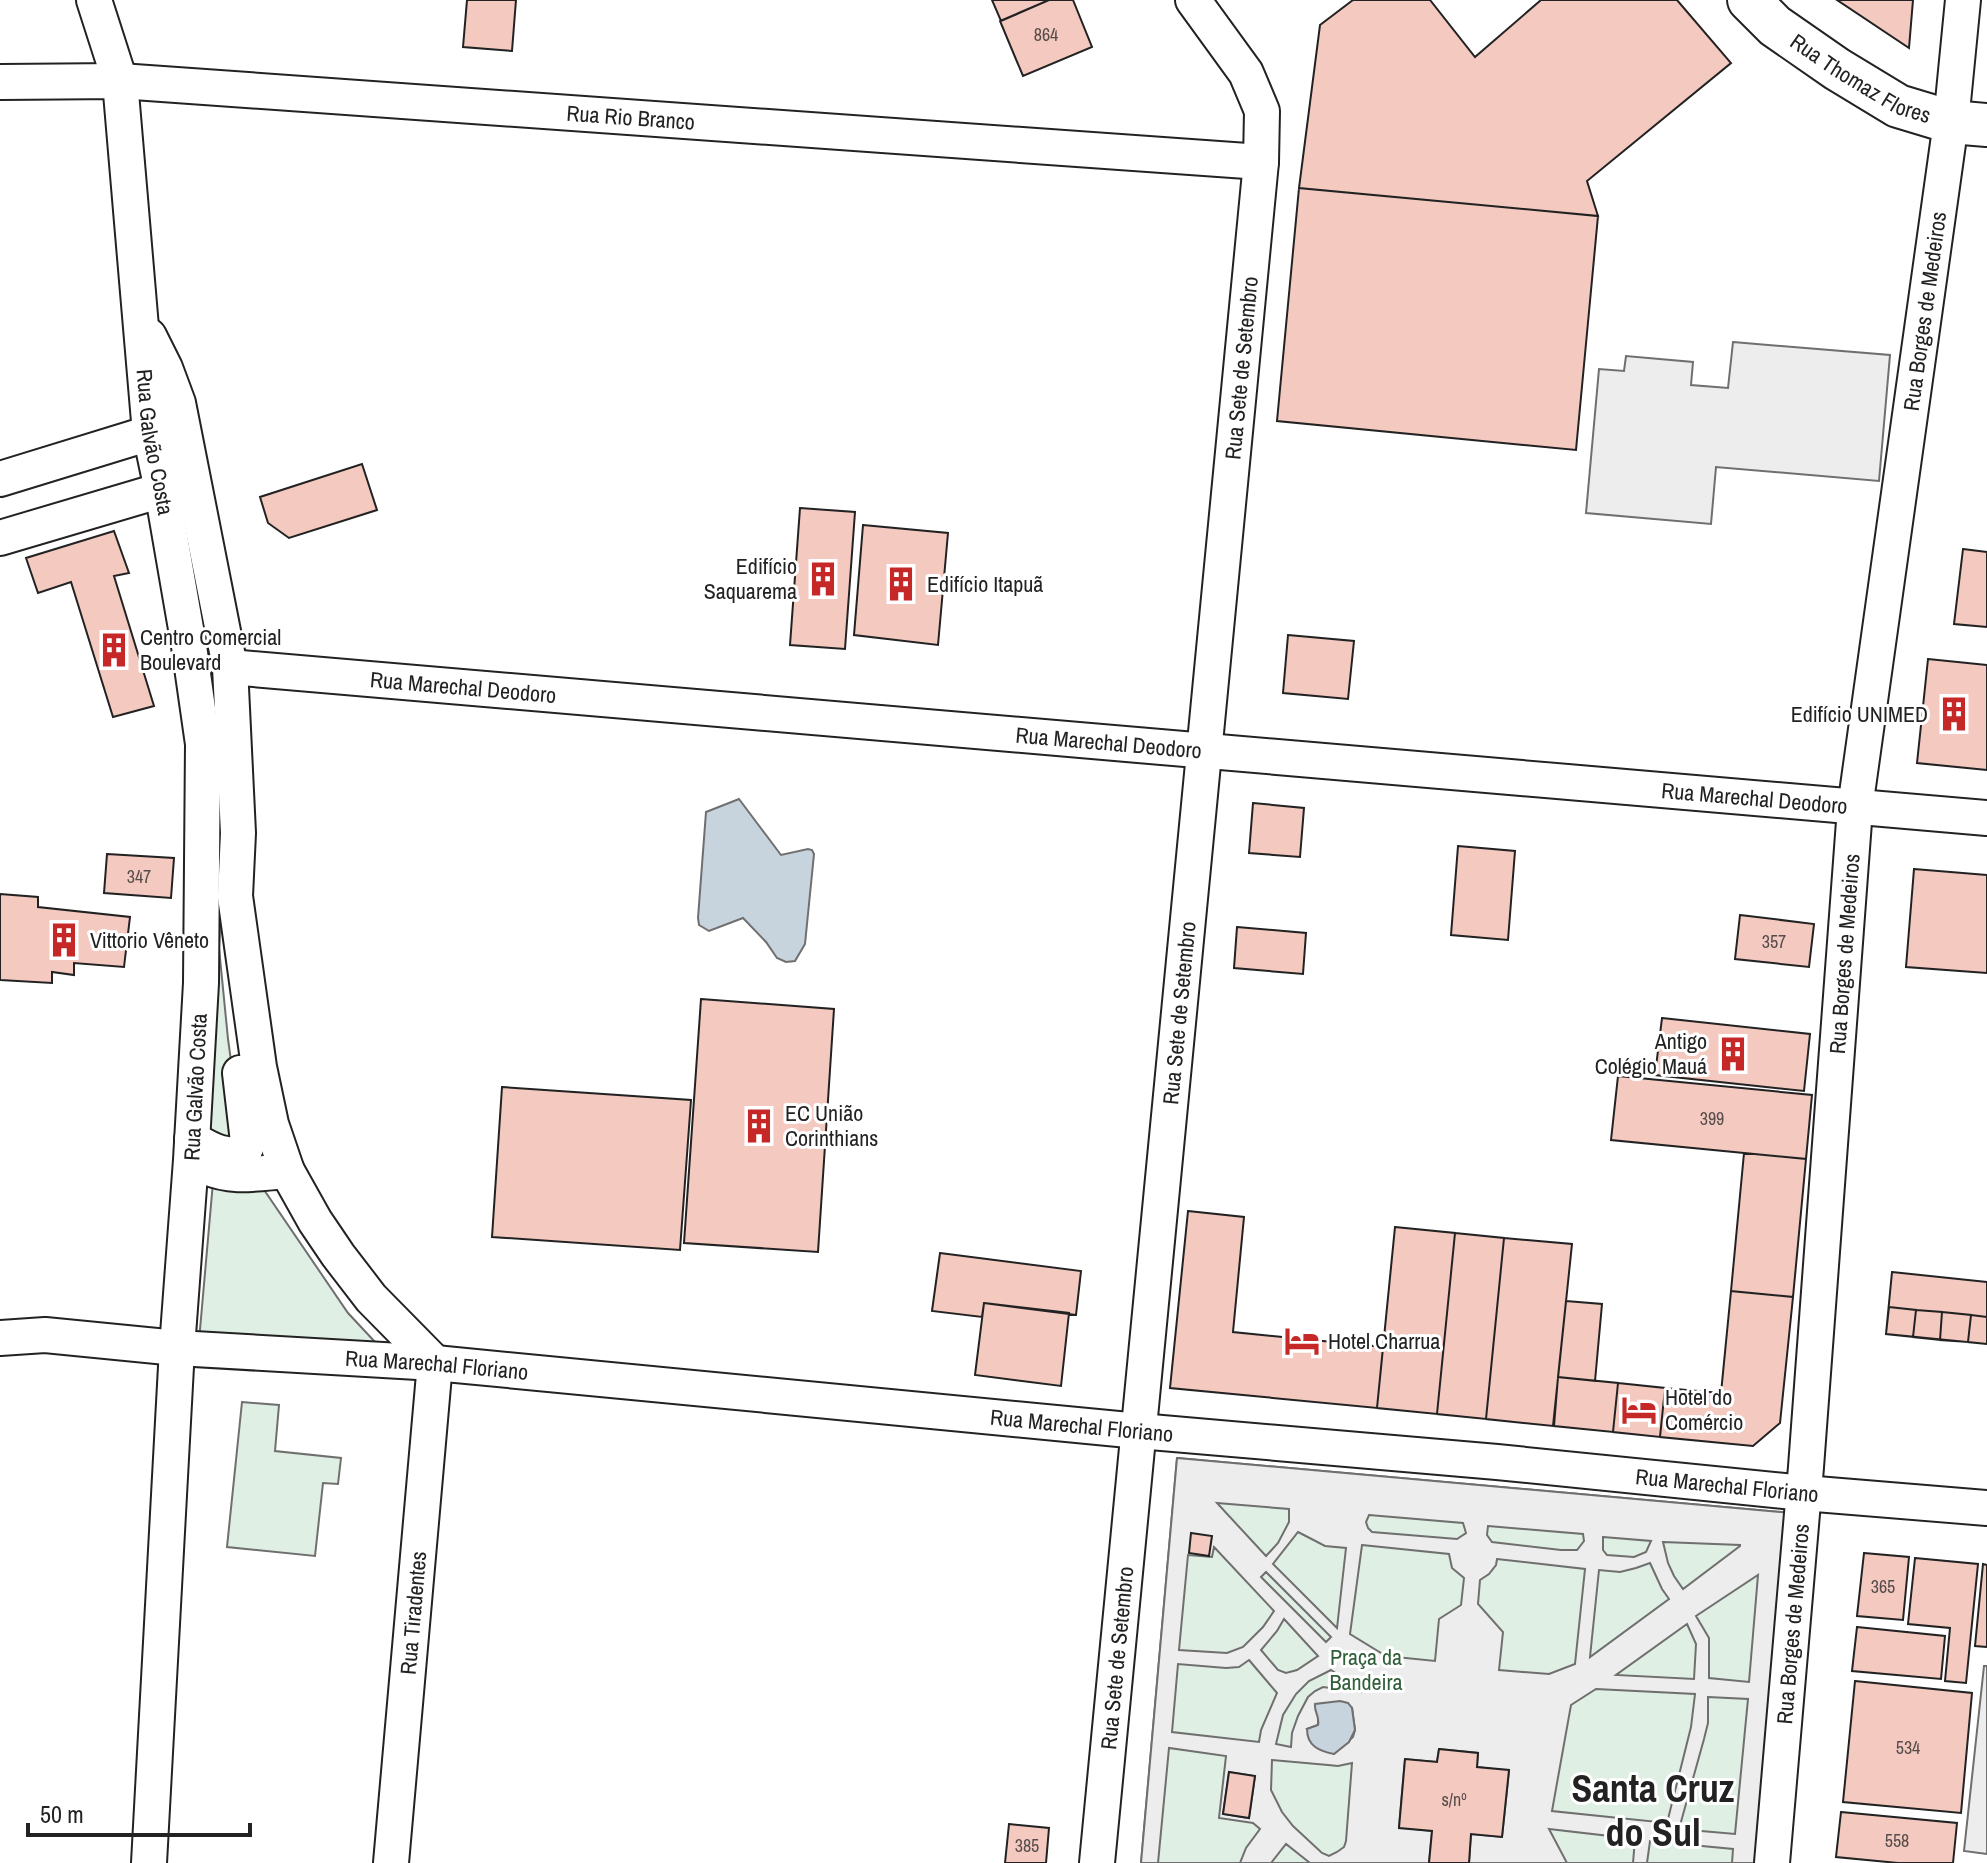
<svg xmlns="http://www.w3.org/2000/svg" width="1987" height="1863" font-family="'Archivo Narrow',sans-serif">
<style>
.green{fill:#e0efe3;stroke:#6f6f6f;stroke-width:2}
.parking{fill:#ededed;stroke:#6f6f6f;stroke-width:2;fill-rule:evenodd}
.water{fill:#c7d3dd;stroke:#6f6f6f;stroke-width:2}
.building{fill:#f3c9c0;stroke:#222;stroke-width:2}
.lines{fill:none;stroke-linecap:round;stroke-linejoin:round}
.minor-casing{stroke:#222;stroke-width:38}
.major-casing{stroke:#222;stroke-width:46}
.minor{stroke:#fff;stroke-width:34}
.major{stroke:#fff;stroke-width:42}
.labels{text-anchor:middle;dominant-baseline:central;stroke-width:6;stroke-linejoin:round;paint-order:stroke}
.number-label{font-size:18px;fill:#564c4a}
.street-label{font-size:22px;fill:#222;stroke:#fff}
.poi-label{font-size:22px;fill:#222;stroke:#fff;text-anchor:start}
.park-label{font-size:22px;fill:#2f5e38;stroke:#fff}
.town-label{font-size:38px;font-weight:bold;fill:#222;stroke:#fff}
</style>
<rect width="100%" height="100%" fill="#fff"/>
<path class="green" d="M 196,595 L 214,683 L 225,807 L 219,948 L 228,1039 L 238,1112 L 233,1138 L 209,1142 Z
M 213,1182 L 260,1184 L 348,1313 L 390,1358 L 199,1341 Z
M 242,1402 L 279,1405 L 275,1451 L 341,1458 L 338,1484 L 323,1483 L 315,1556 L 227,1547 Z
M 1177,1458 L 1792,1513 L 1761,1863 L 1141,1863 Z"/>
<path class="parking" d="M 1733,342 L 1890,355 L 1879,481 L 1716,467 L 1711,524 L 1586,513 L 1599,369 L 1624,371 L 1626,356 L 1693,362 L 1691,385 L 1728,388 Z
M 1177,1458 L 1792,1513 L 1761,1863 L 1732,1863 L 1733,1849 L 1650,1841 L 1647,1863 L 1633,1863 L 1635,1839 L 1549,1829 L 1567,1863 L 1469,1863 L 1471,1834 L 1502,1837 L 1509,1771 L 1477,1767 L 1478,1753 L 1439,1749 L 1437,1762 L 1405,1759 L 1399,1827 L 1432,1831 L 1429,1863 L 1310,1863 L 1286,1844 L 1271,1863 L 1240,1863 L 1246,1848 L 1260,1829 L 1253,1823 L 1219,1818 L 1226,1756 L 1169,1748 L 1158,1863 L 1141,1863 ZM 1217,1503 L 1289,1509 L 1289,1522 L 1278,1543 L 1266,1556 ZM 1369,1515 L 1463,1523 L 1466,1533 L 1457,1539 L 1372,1532 L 1368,1528 L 1366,1522 ZM 1488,1526 L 1583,1534 L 1584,1541 L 1577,1550 L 1561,1550 L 1492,1542 L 1487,1535 ZM 1298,1532 L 1325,1546 L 1346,1548 L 1337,1628 L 1273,1564 ZM 1603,1537 L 1651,1541 L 1646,1552 L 1634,1557 L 1607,1555 L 1603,1550 ZM 1663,1542 L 1740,1545 L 1740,1546 L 1683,1589 L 1674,1576 L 1668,1563 ZM 1362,1545 L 1449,1554 L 1452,1568 L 1464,1578 L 1461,1605 L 1439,1619 L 1435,1661 L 1386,1656 L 1350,1634 ZM 1214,1547 L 1274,1611 L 1263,1627 L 1243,1647 L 1227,1653 L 1179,1650 L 1188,1555 L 1212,1557 ZM 1497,1559 L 1585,1569 L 1575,1664 L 1549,1674 L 1499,1670 L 1503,1632 L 1478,1604 L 1480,1580 L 1489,1574 L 1496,1565 ZM 1650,1563 L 1662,1589 L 1669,1599 L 1590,1657 L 1599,1570 L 1620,1572 L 1636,1568 ZM 1266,1572 L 1331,1637 L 1326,1642 L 1261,1577 ZM 1758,1575 L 1749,1682 L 1709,1678 L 1709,1638 L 1696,1616 ZM 1284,1619 L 1318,1656 L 1297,1670 L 1286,1673 L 1278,1670 L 1261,1650 L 1277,1631 ZM 1687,1624 L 1696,1644 L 1694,1679 L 1616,1675 ZM 1249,1660 L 1277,1693 L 1261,1730 L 1259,1742 L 1172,1732 L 1178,1664 L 1226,1668 L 1239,1667 ZM 1331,1670 L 1361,1689 L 1361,1692 L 1323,1687 L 1315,1691 L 1308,1697 L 1298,1716 L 1292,1733 L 1291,1747 L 1276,1744 L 1283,1715 L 1296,1694 L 1309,1681 ZM 1596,1689 L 1695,1694 L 1691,1727 L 1667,1823 L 1552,1811 L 1571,1705 ZM 1708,1697 L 1748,1699 L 1735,1834 L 1679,1829 L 1704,1739 L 1708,1723 ZM 1352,1708 L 1355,1730 L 1353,1737 L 1334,1754 L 1307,1729 L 1318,1725 L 1318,1714 ZM 1272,1760 L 1328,1765 L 1338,1766 L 1352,1763 L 1346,1841 L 1344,1847 L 1337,1852 L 1329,1856 L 1322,1853 L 1293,1826 L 1282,1812 L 1271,1790 ZM 1229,1772 L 1255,1776 L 1249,1818 L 1223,1814 Z
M 1984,1666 L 1987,1666 L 1987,1854 L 1964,1851 Z"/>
<path class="water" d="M 739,799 L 781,855 L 808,849 L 812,850 L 814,854 L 805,944 L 795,961 L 786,962 L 777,958 L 766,942 L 743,918 L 709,931 L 699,925 L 698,918 L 706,812 Z
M 1340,1701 L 1348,1703 L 1352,1708 L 1355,1730 L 1349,1742 L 1334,1754 C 1319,1751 1307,1746 1307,1729 L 1318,1725 C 1320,1717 1314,1712 1315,1704 Z"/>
<path class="building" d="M 467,0 L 516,0 L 512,51 L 463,47 Z
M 992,0 L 1049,0 L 1001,21 Z
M 1049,0 L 1073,0 L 1092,47 L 1023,76 L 1000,21 Z
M 1353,0 L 1430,0 L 1475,57 L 1541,0 L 1677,0 L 1731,63 L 1587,181 L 1598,216 L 1299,188 L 1320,25 Z
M 1837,0 L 1913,0 L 1909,48 Z
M 1299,188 L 1598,216 L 1576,450 L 1277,421 Z
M 362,464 L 377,510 L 289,538 L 268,523 L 260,497 Z
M 800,508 L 855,512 L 845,649 L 790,645 Z
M 863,525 L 948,533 L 938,645 L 854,635 Z
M 114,531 L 129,573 L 114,576 L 154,706 L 113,717 L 71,582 L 38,593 L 26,558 Z
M 1963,549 L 1987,552 L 1987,627 L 1954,624 Z
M 1288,635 L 1354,641 L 1348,699 L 1283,693 Z
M 1928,659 L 1987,665 L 1987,770 L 1917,763 Z
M 1253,803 L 1304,808 L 1300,857 L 1249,853 Z
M 1458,846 L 1515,851 L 1508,940 L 1451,935 Z
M 107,854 L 174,858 L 171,898 L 104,893 Z
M 1914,869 L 1987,875 L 1987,973 L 1906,967 Z
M 0,894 L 38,897 L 38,907 L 130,917 L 124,967 L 74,963 L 74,975 L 52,972 L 52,983 L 0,980 Z
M 1740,915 L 1814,924 L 1809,967 L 1735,959 Z
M 1237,927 L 1306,933 L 1303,974 L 1234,968 Z
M 701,999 L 834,1009 L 818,1252 L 684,1243 Z
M 1662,1018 L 1810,1034 L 1804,1091 L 1655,1075 Z
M 1618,1076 L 1812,1095 L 1806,1159 L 1611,1140 Z
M 502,1087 L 691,1100 L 680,1250 L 492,1237 Z
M 1744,1153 L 1806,1159 L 1793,1297 L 1731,1291 Z
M 1188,1211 L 1244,1217 L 1233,1332 L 1383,1347 L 1377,1408 L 1170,1388 Z
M 1395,1227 L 1455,1233 L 1437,1414 L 1377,1408 Z
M 1455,1233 L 1504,1238 L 1486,1419 L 1437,1414 Z
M 1504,1238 L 1572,1244 L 1553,1426 L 1486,1419 Z
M 940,1253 L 1081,1271 L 1076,1315 L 984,1303 L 982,1317 L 932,1311 Z
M 1892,1272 L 1987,1282 L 1987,1344 L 1886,1334 Z
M 1731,1291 L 1793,1297 L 1780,1423 L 1753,1446 L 1660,1437 L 1665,1388 L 1721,1393 Z
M 1566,1301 L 1602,1304 L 1595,1381 L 1558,1377 Z
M 984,1303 L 1069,1313 L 1061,1386 L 975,1375 Z
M 1889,1307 L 1916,1310 L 1913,1337 L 1886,1334 Z
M 1916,1310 L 1942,1312 L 1940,1340 L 1913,1337 Z
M 1942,1312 L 1971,1315 L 1968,1342 L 1940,1340 Z
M 1971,1315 L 1987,1317 L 1987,1344 L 1968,1342 Z
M 1558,1377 L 1618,1383 L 1613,1432 L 1554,1426 Z
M 1618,1383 L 1665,1388 L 1660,1437 L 1613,1432 Z
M 1191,1533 L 1212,1536 L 1209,1556 L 1189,1553 Z
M 1864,1553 L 1909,1557 L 1903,1620 L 1857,1616 Z
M 1915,1558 L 1978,1564 L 1966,1683 L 1945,1681 L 1950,1628 L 1908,1624 Z
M 1983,1564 L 1987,1565 L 1987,1647 L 1975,1646 Z
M 1857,1627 L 1945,1636 L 1941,1679 L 1852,1671 Z
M 1855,1681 L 1972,1693 L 1961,1813 L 1843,1802 Z
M 1439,1749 L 1478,1753 L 1477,1767 L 1509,1770 L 1502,1837 L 1471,1834 L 1469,1863 L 1429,1863 L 1432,1831 L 1399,1828 L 1405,1759 L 1437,1762 Z
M 1229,1772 L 1255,1776 L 1249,1818 L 1223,1814 Z
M 1841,1812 L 1957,1823 L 1953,1863 L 1898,1863 L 1836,1857 Z
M 1009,1824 L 1049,1828 L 1046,1863 L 1005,1863 Z"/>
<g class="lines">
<g class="minor-casing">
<g id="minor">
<path id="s1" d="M 94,0 L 120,81 L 150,433 L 162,490 L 189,646 L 203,744 L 201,983 L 191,1160 L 177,1348 L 149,1863"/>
<path id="s2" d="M 0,82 L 120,81 L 1261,162"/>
<path d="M 149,336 L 165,368 L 178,403 L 230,667 L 238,833 L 235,896 L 259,1067 L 271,1124 L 287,1171 L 315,1221 L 338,1255 L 371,1298 L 435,1363 L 391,1863"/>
<path d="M 0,479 L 150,433 L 172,430"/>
<path d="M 0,538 L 162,490"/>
<path id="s3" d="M 230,667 L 1987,818"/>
<path d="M 192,1139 C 208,1148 227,1161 245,1150 L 248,1142 L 240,1073"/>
<path d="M 206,1167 C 233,1179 258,1173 287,1171"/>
<path id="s4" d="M 0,1338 L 45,1335 L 177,1348 L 435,1363 L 1139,1431 L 1497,1462 L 1804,1493 L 1987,1508"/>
<path id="s5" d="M 1097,1863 L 1261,162 L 1262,111 L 1246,73 L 1193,0"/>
<path id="s6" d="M 1772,1863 L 1806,1467 L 1855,808 L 1951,122 L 1963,0"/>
</g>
</g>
<g class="major-casing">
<g id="major">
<path id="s7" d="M 1749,0 L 1775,26 L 1837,69 L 1898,106 L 1951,122 L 1987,125"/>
</g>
</g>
<use href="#minor" class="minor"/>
<use href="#major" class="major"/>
</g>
<defs>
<g id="building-bare" transform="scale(2.76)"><path d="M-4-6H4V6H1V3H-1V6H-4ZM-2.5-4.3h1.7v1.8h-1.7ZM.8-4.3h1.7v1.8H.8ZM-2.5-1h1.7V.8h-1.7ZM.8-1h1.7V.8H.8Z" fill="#c62828" stroke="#fff" stroke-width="2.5" paint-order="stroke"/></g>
<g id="hotel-bare" transform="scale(2.76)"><path d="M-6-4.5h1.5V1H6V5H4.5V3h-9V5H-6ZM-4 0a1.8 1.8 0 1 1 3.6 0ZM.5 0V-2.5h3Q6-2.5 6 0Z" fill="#c62828" stroke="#fff" stroke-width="2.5" paint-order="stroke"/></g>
</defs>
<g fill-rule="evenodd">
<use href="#building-bare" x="823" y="579"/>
<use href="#building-bare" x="901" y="584"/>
<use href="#building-bare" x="114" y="650"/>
<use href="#building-bare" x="1954" y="714"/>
<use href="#building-bare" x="64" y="940"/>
<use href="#building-bare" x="1733" y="1054"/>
<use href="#building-bare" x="759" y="1126"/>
<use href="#hotel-bare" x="1302" y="1341"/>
<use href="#hotel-bare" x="1639" y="1410"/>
</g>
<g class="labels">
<g class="number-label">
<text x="1046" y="34">864</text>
<text x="139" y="876">347</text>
<text x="1774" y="941">357</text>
<text x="1712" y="1118">399</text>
<text x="1883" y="1586">365</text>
<text x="1908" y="1747">534</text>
<text x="1454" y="1799">s/nº</text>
<text x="1897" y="1840">558</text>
<text x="1027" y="1845">385</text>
</g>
<g class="street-label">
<text stroke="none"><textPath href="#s7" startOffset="138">Rua Thomaz Flores</textPath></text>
<text stroke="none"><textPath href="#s2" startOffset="632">Rua Rio Branco</textPath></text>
<text stroke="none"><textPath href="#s6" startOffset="1560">Rua Borges de Medeiros</textPath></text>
<text stroke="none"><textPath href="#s5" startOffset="1502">Rua Sete de Setembro</textPath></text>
<text stroke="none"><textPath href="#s1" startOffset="448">Rua Galvão Costa</textPath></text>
<text stroke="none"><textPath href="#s3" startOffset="234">Rua Marechal Deodoro</textPath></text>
<text stroke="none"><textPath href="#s3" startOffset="882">Rua Marechal Deodoro</textPath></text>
<text stroke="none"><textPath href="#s3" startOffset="1530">Rua Marechal Deodoro</textPath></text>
<text stroke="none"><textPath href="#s6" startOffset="912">Rua Borges de Medeiros</textPath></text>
<text stroke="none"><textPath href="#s5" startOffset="854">Rua Sete de Setembro</textPath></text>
<text transform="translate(195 1087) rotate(-87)">Rua Galvão Costa</text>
<text stroke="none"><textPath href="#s4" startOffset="438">Rua Marechal Floriano</textPath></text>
<text stroke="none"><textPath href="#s4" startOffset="1086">Rua Marechal Floriano</textPath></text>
<text stroke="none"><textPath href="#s4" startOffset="1734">Rua Marechal Floriano</textPath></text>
<text transform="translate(413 1613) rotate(-85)">Rua Tiradentes</text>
<text stroke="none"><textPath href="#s6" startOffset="240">Rua Borges de Medeiros</textPath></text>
<text stroke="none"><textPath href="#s5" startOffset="206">Rua Sete de Setembro</textPath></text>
</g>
<g class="poi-label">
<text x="797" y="566" text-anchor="end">Edifício<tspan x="797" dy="25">Saquarema</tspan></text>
<text x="927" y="584">Edifício Itapuã</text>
<text x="140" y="637">Centro Comercial<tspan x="140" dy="25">Boulevard</tspan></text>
<text x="1928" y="714" text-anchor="end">Edifício UNIMED</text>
<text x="90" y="940">Vittorio Vêneto</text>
<text x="1707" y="1041" text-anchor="end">Antigo<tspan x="1707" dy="25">Colégio Mauá</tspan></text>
<text x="785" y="1113">EC União<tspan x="785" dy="25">Corinthians</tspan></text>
<text x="1328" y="1341">Hotel Charrua</text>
<text x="1665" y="1397">Hotel do<tspan x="1665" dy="25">Comércio</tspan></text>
</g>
<g class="park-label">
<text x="1366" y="1657">Praça da<tspan x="1366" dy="25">Bandeira</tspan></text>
</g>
<g class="town-label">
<text x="1653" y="1788">Santa Cruz<tspan x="1653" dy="44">do Sul</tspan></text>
</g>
</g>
<path d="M28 1823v12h222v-12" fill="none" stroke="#222222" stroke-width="4"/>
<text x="40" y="1823" font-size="24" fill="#222222" stroke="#ffffff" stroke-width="6" paint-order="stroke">50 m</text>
</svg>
